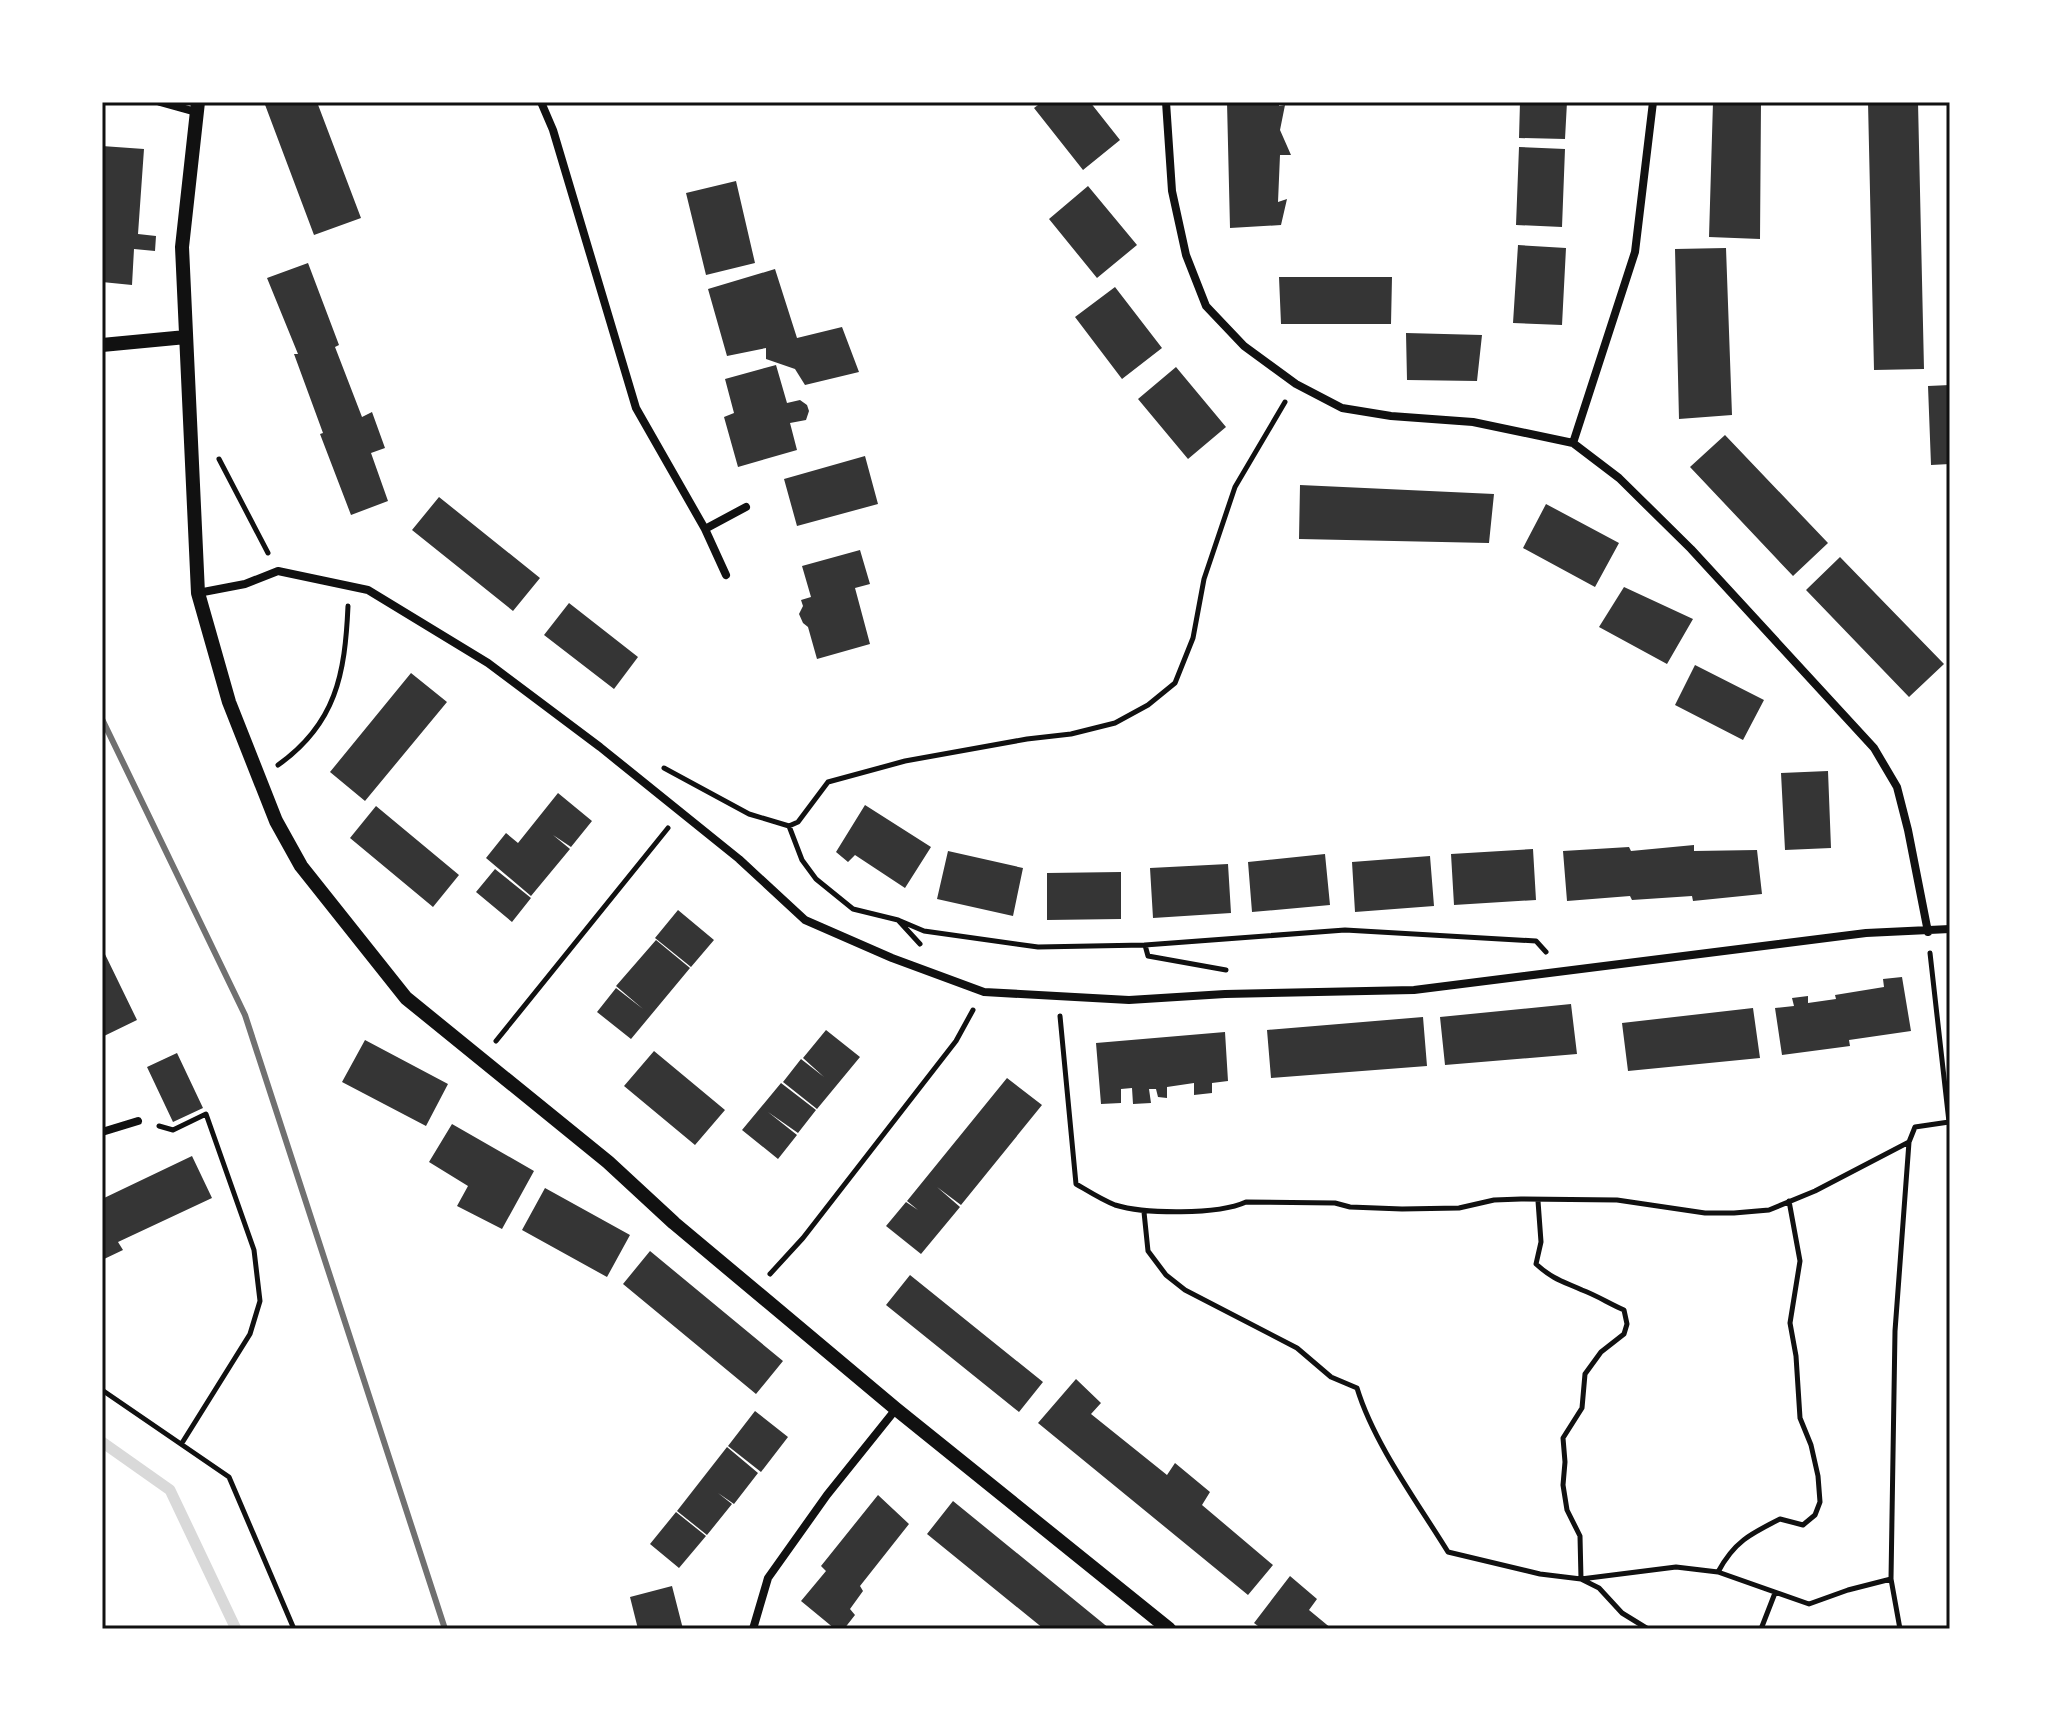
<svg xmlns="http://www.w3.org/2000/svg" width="2052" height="1731" font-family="'Asap Condensed',sans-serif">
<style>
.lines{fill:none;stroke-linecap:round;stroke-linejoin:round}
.stream{stroke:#d9d9d9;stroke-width:11}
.building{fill:#353535}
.path{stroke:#111;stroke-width:5}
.minor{stroke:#111;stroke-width:8}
.tertiary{stroke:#111;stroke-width:14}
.rail{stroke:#707070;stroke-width:6}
.neatline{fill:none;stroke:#111;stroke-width:3}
</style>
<rect width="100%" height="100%" fill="#fff"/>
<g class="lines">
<path class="stream" d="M 102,1442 L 170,1490 L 236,1629"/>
</g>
<path class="building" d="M 264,102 L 317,102 L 361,218 L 314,235 Z
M 1042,102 L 1090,102 L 1120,140 L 1083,170 L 1034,108 Z
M 1227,102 L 1279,102 L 1279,106 L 1285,105 L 1280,130 L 1291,155 L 1280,155 L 1278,202 L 1287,199 L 1281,225 L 1230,228 Z
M 1520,102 L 1567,102 L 1565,139 L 1519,138 Z
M 1713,102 L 1761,102 L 1760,239 L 1709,237 Z
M 1868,102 L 1918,102 L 1924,369 L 1874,370 Z
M 102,146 L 144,149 L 138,234 L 156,236 L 155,251 L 134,249 L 132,285 L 102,282 Z
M 1519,147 L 1565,149 L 1562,227 L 1516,225 Z
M 736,181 L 755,263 L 706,275 L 686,193 Z
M 1088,186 L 1137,245 L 1097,278 L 1049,219 Z
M 1518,245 L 1566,248 L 1562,325 L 1513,323 Z
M 1726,248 L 1732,415 L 1679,419 L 1675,249 Z
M 308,263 L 339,345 L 335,347 L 362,417 L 372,412 L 385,448 L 371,453 L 388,501 L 351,515 L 320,434 L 323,433 L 294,354 L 298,354 L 267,278 Z
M 775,269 L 797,338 L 842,327 L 859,372 L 805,385 L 795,369 L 766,359 L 766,348 L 727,356 L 708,289 Z
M 1279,277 L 1392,277 L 1391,324 L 1281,324 Z
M 1115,287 L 1162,348 L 1122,379 L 1075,317 Z
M 1406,333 L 1482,335 L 1477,381 L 1407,380 Z
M 776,365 L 787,403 L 800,400 L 807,405 L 809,411 L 806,420 L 790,423 L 797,450 L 738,467 L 724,417 L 734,413 L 725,379 Z
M 1176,367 L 1226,427 L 1188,459 L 1138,399 Z
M 1950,385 L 1950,464 L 1931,465 L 1928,386 Z
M 1725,435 L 1828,543 L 1793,576 L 1690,467 Z
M 865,456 L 878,504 L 797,526 L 784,479 Z
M 1300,485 L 1494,494 L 1489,543 L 1299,539 Z
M 439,497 L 540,578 L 513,611 L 412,530 Z
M 1546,504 L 1619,543 L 1595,587 L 1523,548 Z
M 860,550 L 870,584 L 855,588 L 870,644 L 817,659 L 808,627 L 803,623 L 799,614 L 803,606 L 801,600 L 811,597 L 802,566 Z
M 1840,557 L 1944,664 L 1909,697 L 1806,590 Z
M 1624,587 L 1693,619 L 1667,664 L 1599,627 Z
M 569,603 L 638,657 L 614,689 L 544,635 Z
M 1695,665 L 1764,700 L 1743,740 L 1675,705 Z
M 411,673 L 447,702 L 365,801 L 330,772 Z
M 1828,771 L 1831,848 L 1785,850 L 1781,773 Z
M 558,793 L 592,821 L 571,847 L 553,835 L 570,849 L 531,896 L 486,858 L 506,833 L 518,843 Z
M 865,805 L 931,847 L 905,888 L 855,855 L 848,862 L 836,852 Z
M 376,806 L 459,875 L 433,907 L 350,838 Z
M 1694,845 L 1694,851 L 1757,850 L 1762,894 L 1693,901 L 1692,896 L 1632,900 L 1630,896 L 1567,901 L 1563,851 L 1629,847 L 1631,851 Z
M 1533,849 L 1536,900 L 1454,905 L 1451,854 Z
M 948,851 L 1023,868 L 1013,916 L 937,899 Z
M 1325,854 L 1330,905 L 1252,912 L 1248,862 Z
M 1430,856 L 1434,906 L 1355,912 L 1352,862 Z
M 1228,864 L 1231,913 L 1153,918 L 1150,868 Z
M 495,869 L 531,898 L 512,922 L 476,892 Z
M 1121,872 L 1121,919 L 1047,920 L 1047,873 Z
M 678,910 L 714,940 L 691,967 L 655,938 Z
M 656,940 L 690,968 L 631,1039 L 597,1012 L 616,988 L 643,1009 L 616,986 Z
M 102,948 L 137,1020 L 102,1037 Z
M 1902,977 L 1911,1031 L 1849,1040 L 1850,1046 L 1782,1055 L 1775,1008 L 1794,1006 L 1792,998 L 1808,996 L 1808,1003 L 1836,999 L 1835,995 L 1884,987 L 1883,979 Z
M 1571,1004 L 1577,1054 L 1445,1065 L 1440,1017 Z
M 1753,1008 L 1760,1058 L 1628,1071 L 1622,1023 Z
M 1423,1017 L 1427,1066 L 1271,1078 L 1267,1030 Z
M 826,1030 L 860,1057 L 817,1109 L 783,1082 L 801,1059 L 824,1077 L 803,1058 Z
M 1225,1032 L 1228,1081 L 1212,1083 L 1212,1093 L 1194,1095 L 1194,1083 L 1167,1087 L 1167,1098 L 1158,1097 L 1156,1089 L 1149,1089 L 1151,1103 L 1133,1104 L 1132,1088 L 1121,1089 L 1121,1103 L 1101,1104 L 1096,1043 Z
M 365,1040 L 448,1084 L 426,1126 L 342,1082 Z
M 654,1051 L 725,1110 L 695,1145 L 624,1086 Z
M 177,1053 L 203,1108 L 173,1122 L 147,1067 Z
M 1007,1078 L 1042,1105 L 961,1205 L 937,1187 L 960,1207 L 921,1254 L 886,1226 L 906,1202 L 918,1210 L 907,1201 Z
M 781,1083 L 816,1110 L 798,1133 L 768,1112 L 797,1135 L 778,1159 L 742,1130 Z
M 452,1124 L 534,1171 L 502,1229 L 457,1206 L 468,1186 L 429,1162 Z
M 192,1156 L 212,1198 L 118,1242 L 123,1250 L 102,1260 L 102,1199 Z
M 545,1188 L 630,1235 L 607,1277 L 522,1230 Z
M 650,1251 L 783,1361 L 756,1394 L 623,1284 Z
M 910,1275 L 1043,1382 L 1019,1412 L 886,1305 Z
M 1076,1379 L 1101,1403 L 1091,1414 L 1167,1475 L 1175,1463 L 1210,1492 L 1202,1505 L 1273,1565 L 1248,1595 L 1038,1423 Z
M 755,1411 L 788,1437 L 761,1472 L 728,1446 Z
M 727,1447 L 758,1473 L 734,1504 L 718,1493 L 732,1504 L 707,1535 L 677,1511 Z
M 878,1495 L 909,1524 L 860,1586 L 863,1591 L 850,1609 L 855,1615 L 844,1629 L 835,1629 L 801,1601 L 826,1571 L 821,1566 Z
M 953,1501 L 1110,1629 L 1044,1629 L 927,1534 Z
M 676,1512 L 706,1536 L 679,1568 L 650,1544 Z
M 1290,1576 L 1317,1599 L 1309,1610 L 1332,1629 L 1262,1629 L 1254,1623 Z
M 672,1586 L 683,1629 L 638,1629 L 630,1597 Z"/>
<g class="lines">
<path class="path" d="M 219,459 L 268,553
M 278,765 C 336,724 345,674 348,606
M 664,768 L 749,814 L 789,826 L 802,860 L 816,879 L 853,909 L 898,920 L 920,944
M 789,826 L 798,822 L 828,782 L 905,761 L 1027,739 L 1071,734 L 1115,723 L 1148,705 L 1175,683 L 1193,638 L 1204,579 L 1235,487 L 1285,402
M 898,920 L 924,931 L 1038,947 L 1145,945 L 1345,930 L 1536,941 L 1546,952
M 1145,945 L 1148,956 L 1226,970
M 1060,1016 L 1076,1184 C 1088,1191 1102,1200 1115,1205 C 1144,1214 1218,1215 1246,1202 L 1335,1203 L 1350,1207 L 1402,1209 L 1459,1208 L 1494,1200 L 1521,1199 L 1617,1200 L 1705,1213 L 1734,1213 L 1769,1210 L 1815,1191 L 1909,1142 L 1915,1127 L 1949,1122 L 1930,953
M 496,1041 L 668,828
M 159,1126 L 173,1130 L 206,1114 L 254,1250 L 260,1301 L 250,1334 L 182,1443
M 1538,1201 L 1541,1242 L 1536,1264 C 1554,1280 1562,1281 1582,1290 C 1596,1295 1610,1304 1624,1310 L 1627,1324 L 1624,1334 L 1601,1352 L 1585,1374 L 1582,1408 L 1563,1438 L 1565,1462 L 1563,1485 L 1567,1510 L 1580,1536 L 1581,1579 L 1599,1588 L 1622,1613 L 1648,1629
M 1144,1212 L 1148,1251 L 1166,1275 L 1185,1290 L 1297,1348 L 1331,1377 L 1357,1388 C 1374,1444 1418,1503 1448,1552 L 1540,1574 L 1581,1579 L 1676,1567 L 1718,1572 L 1809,1604 L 1848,1590 L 1891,1579
M 770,1274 L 803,1238 L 956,1041 L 973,1010
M 102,1390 L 229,1477 L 294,1629
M 1718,1572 C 1734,1542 1750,1534 1780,1519 L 1803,1525 L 1815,1515 L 1820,1502 L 1818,1476 L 1811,1445 L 1800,1418 L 1796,1356 L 1790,1323 L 1800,1261 L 1789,1201
M 1761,1629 L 1775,1593
M 1900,1629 L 1891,1579 L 1895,1331 L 1909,1142"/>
<path class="minor" d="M 160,102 L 196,112
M 541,102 L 553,130 L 636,408 L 705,529 L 726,575
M 1166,102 L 1172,191 L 1186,255 L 1206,306 L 1244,346 L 1296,384 L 1342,408 L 1391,416 L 1473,422 L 1573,443 L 1619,478 L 1691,549 L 1874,748 L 1897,787 L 1908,830 L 1928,932
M 1573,443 L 1635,252 L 1653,102
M 705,529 L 746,507
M 198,593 L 245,584 L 278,571 L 368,590 L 488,663 L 600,747 L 739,859 L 805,920 L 892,958 L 984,992 L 1129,1000 L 1225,994 L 1414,990 L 1866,933 L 1950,929
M 102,1132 L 138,1121
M 753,1629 L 768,1578 L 827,1495 L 896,1409"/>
<path class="tertiary" d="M 198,102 L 182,247 L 198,593 L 229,702 L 276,821 L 301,866 L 406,998 L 608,1162 L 674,1223 L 896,1409 L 1169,1629
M 102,345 L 186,337"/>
<path class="rail" d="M 102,719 L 245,1015 L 445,1629"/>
</g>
<rect width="2052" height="1731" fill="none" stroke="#ffffff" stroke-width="208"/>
<rect x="104" y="104" width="1844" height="1523" class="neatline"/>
</svg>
